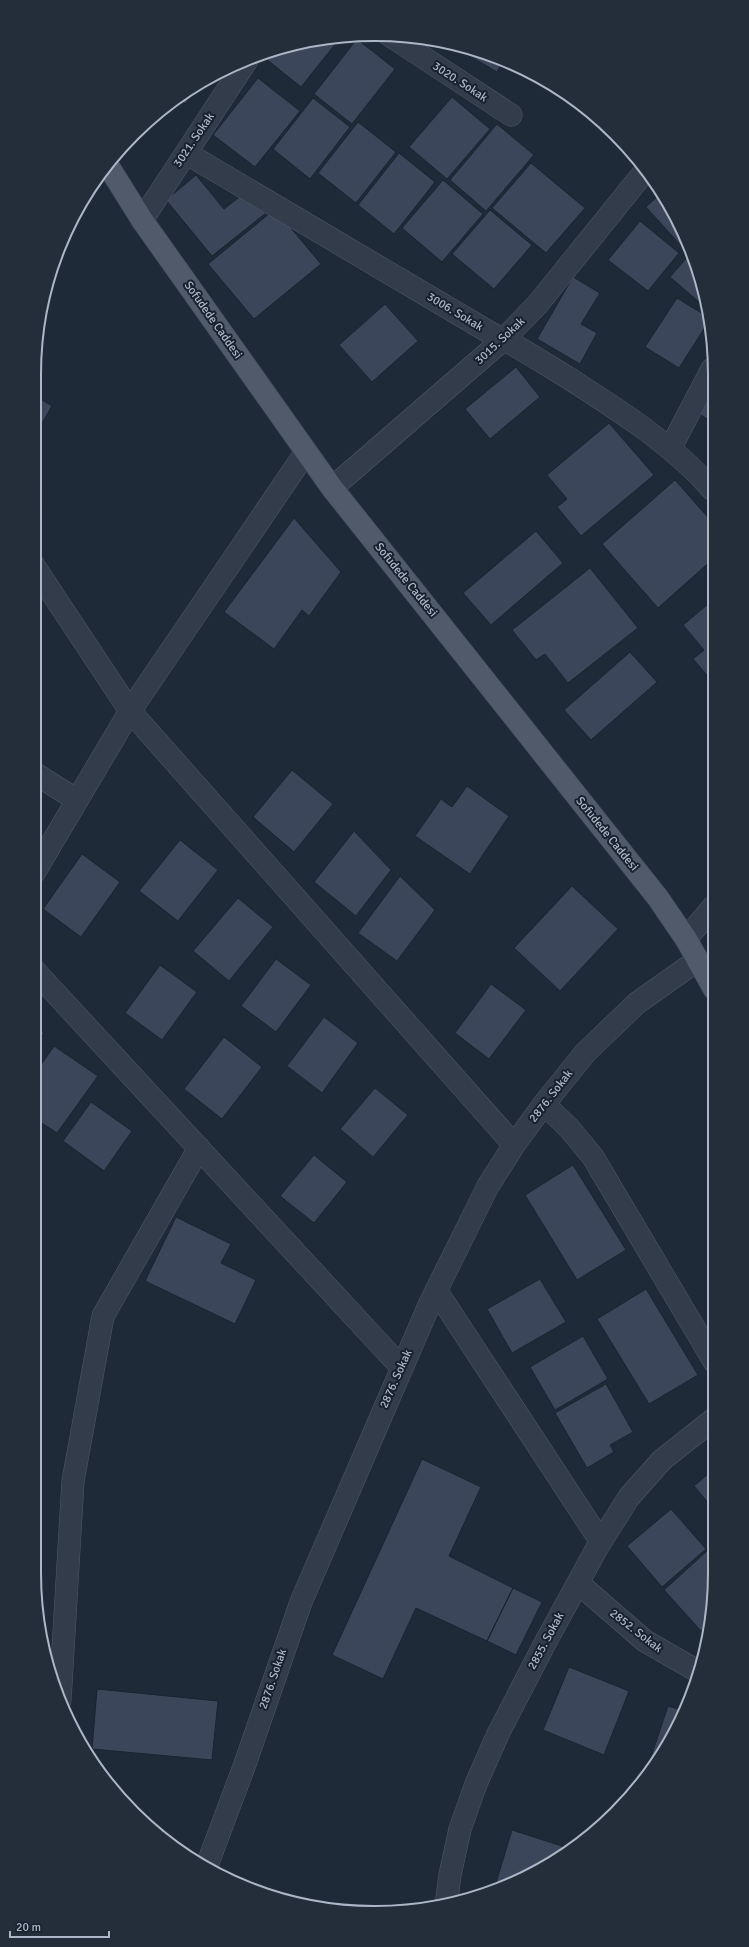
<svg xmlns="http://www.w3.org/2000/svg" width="749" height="1947" font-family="Signika,sans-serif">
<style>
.building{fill:#3b465a;stroke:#1a2330}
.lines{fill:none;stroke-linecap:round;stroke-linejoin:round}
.minor-casing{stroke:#505967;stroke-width:23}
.major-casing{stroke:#3c4553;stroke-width:23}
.minor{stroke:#333c4a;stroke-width:22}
.major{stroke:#505a6a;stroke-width:22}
.labels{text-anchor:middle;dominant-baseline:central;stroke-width:4;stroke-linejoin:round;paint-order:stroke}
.street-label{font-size:12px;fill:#adb6c6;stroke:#18212e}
.rim{fill:none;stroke:#adb6c6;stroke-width:2}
</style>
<rect width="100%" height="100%" fill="#1f2a39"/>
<path class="building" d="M 330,37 L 341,37 L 301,87 L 265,58 L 270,51 Z
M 357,39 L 395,69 L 352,124 L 314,94 Z
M 448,43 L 463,46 L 502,63 L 497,72 Z
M 258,78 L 300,111 L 255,167 L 213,135 Z
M 203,81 L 185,104 L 178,98 Z
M 452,97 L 490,129 L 447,179 L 409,147 Z
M 313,98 L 350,127 L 310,179 L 273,149 Z
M 358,122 L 396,152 L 356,203 L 318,173 Z
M 497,124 L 534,155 L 486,211 L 450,180 Z
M 399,153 L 435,182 L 394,234 L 358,205 Z
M 531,163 L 585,208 L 546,253 L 492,208 Z
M 196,175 L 224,209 L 247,191 L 266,213 L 212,256 L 166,200 Z
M 443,180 L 483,214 L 442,262 L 402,228 Z
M 660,194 L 680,224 L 687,247 L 684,249 L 646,207 Z
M 275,209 L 321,264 L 254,319 L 208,264 Z
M 490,210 L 532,245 L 494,289 L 452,254 Z
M 75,215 L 77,216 L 66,233 L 69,224 Z
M 640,221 L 679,253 L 648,291 L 608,260 Z
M 689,255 L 706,308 L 670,277 Z
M 573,277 L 600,293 L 581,324 L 597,333 L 580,364 L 537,339 Z
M 677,298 L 708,317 L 709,321 L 679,368 L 645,347 Z
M 385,304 L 418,341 L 372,382 L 339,345 Z
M 516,367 L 540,397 L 490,439 L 465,409 Z
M 712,384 L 712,422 L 696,412 Z
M 34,395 L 52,406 L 34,437 Z
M 609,423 L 654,475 L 581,536 L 557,507 L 567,499 L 547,475 Z
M 675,480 L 713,523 L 713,559 L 658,608 L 602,544 Z
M 294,518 L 341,572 L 309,616 L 302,610 L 274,649 L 224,612 Z
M 536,531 L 563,563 L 491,625 L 463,593 Z
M 590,568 L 638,628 L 568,683 L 545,654 L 536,660 L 512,630 Z
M 713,600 L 713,682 L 693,659 L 704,650 L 683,625 Z
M 630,652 L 657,682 L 591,740 L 564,710 Z
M 292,770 L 333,804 L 294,852 L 253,817 Z
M 467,786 L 509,816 L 470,874 L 415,836 L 441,799 L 452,807 Z
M 354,831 L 391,870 L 356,916 L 314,882 Z
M 180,840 L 218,870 L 178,921 L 139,891 Z
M 82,854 L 120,882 L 81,937 L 43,909 Z
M 400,876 L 435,910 L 397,961 L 358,933 Z
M 572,886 L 618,929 L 560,991 L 514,948 Z
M 238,898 L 273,927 L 229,981 L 193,951 Z
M 276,959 L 311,985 L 276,1032 L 241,1006 Z
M 160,965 L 197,992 L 162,1040 L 125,1013 Z
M 491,984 L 526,1010 L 489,1059 L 455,1033 Z
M 324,1017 L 358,1043 L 322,1093 L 287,1066 Z
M 34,1026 L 44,1033 L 34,1049 Z
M 224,1037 L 262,1067 L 222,1119 L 184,1089 Z
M 54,1046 L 98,1076 L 57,1133 L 34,1118 L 34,1075 Z
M 375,1088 L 408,1115 L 373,1157 L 340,1129 Z
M 91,1102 L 132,1131 L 104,1171 L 63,1141 Z
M 314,1155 L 347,1182 L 314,1223 L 280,1196 Z
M 573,1165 L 626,1250 L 577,1280 L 525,1195 Z
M 176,1217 L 231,1244 L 221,1263 L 256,1280 L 235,1324 L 145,1281 Z
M 540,1279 L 566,1322 L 512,1353 L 487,1309 Z
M 646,1289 L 698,1375 L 649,1404 L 597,1319 Z
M 583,1336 L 608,1379 L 555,1410 L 530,1367 Z
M 606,1384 L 633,1432 L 610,1445 L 614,1452 L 587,1468 L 555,1413 Z
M 422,1459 L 481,1487 L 449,1556 L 513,1588 L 487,1641 L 416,1608 L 383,1679 L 332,1655 Z
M 715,1468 L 715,1511 L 694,1486 Z
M 671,1509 L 706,1549 L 662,1587 L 627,1546 Z
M 707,1551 L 715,1560 L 715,1572 L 708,1624 L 701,1631 L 664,1590 Z
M 513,1588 L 542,1602 L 516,1655 L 487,1641 Z
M 569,1667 L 629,1691 L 604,1755 L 543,1730 Z
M 97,1689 L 218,1701 L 212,1760 L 92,1749 Z
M 668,1706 L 684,1711 L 680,1723 L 646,1778 L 644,1778 Z
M 512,1830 L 571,1849 L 563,1856 L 505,1887 L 501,1888 L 495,1886 Z"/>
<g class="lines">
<g class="minor-casing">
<path id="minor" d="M 389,35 L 511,115
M 186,153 L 494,335 C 521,347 545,364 570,379 C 620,411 672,444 712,489
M 142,220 L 247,60
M 670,449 L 712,369
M 332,488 L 504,339 L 537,305 L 645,171
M 34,566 L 130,711 L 514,1145
M 34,773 L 77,800
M 34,873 L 130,711 L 306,452
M 686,939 L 713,907
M 34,970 L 401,1367
M 544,1104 L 569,1128 L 593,1157 L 715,1363
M 436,1290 L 601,1542
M 578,1583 L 645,1641 L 699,1672
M 60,1700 L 73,1481 L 103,1316 L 199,1148
M 206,1868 L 245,1764 L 301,1602 L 430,1303 L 488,1186 L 514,1145 L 544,1104 L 585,1053 L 637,1003 L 698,960
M 446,1905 L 450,1875 L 460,1829 L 476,1784 L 498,1734 L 544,1645 L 597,1548 L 629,1497 L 662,1460 L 715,1418"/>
</g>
<g class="major-casing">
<path id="major" d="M 107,164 L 142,220 L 332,488 L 658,898 L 686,939 L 714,989"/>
</g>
<use href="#minor" class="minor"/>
<use href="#major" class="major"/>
</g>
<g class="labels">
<g class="street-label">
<text transform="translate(460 82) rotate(33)">3020. Sokak</text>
<text transform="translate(194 140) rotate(-56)">3021. Sokak</text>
<text transform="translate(455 312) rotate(31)">3006. Sokak</text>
<text transform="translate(213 320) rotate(55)">Sofudede Caddesi</text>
<text transform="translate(500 341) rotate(-43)">3015. Sokak</text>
<text transform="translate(406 580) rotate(51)">Sofudede Caddesi</text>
<text transform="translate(607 834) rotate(51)">Sofudede Caddesi</text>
<text transform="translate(551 1096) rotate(-52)">2876. Sokak</text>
<text transform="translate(396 1379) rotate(-66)">2876. Sokak</text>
<text transform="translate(636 1631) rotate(38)">2852. Sokak</text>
<text transform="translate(546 1641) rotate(-62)">2855. Sokak</text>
<text transform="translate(273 1679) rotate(-71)">2876. Sokak</text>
</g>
</g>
<path d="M0 0H749V1947H0ZM374 41H375A333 333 0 0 1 708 374V1573A333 333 0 0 1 375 1906H374A333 333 0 0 1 41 1573V374A333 333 0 0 1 374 41Z" fill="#242d3a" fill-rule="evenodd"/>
<path class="rim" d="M374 41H375A333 333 0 0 1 708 374V1573A333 333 0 0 1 375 1906H374A333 333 0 0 1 41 1573V374A333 333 0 0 1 374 41Z"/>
<path d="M10 1931v6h99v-6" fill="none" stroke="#adb6c6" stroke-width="2"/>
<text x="16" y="1931" font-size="12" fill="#adb6c6" stroke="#18212e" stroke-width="3" paint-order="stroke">20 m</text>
</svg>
